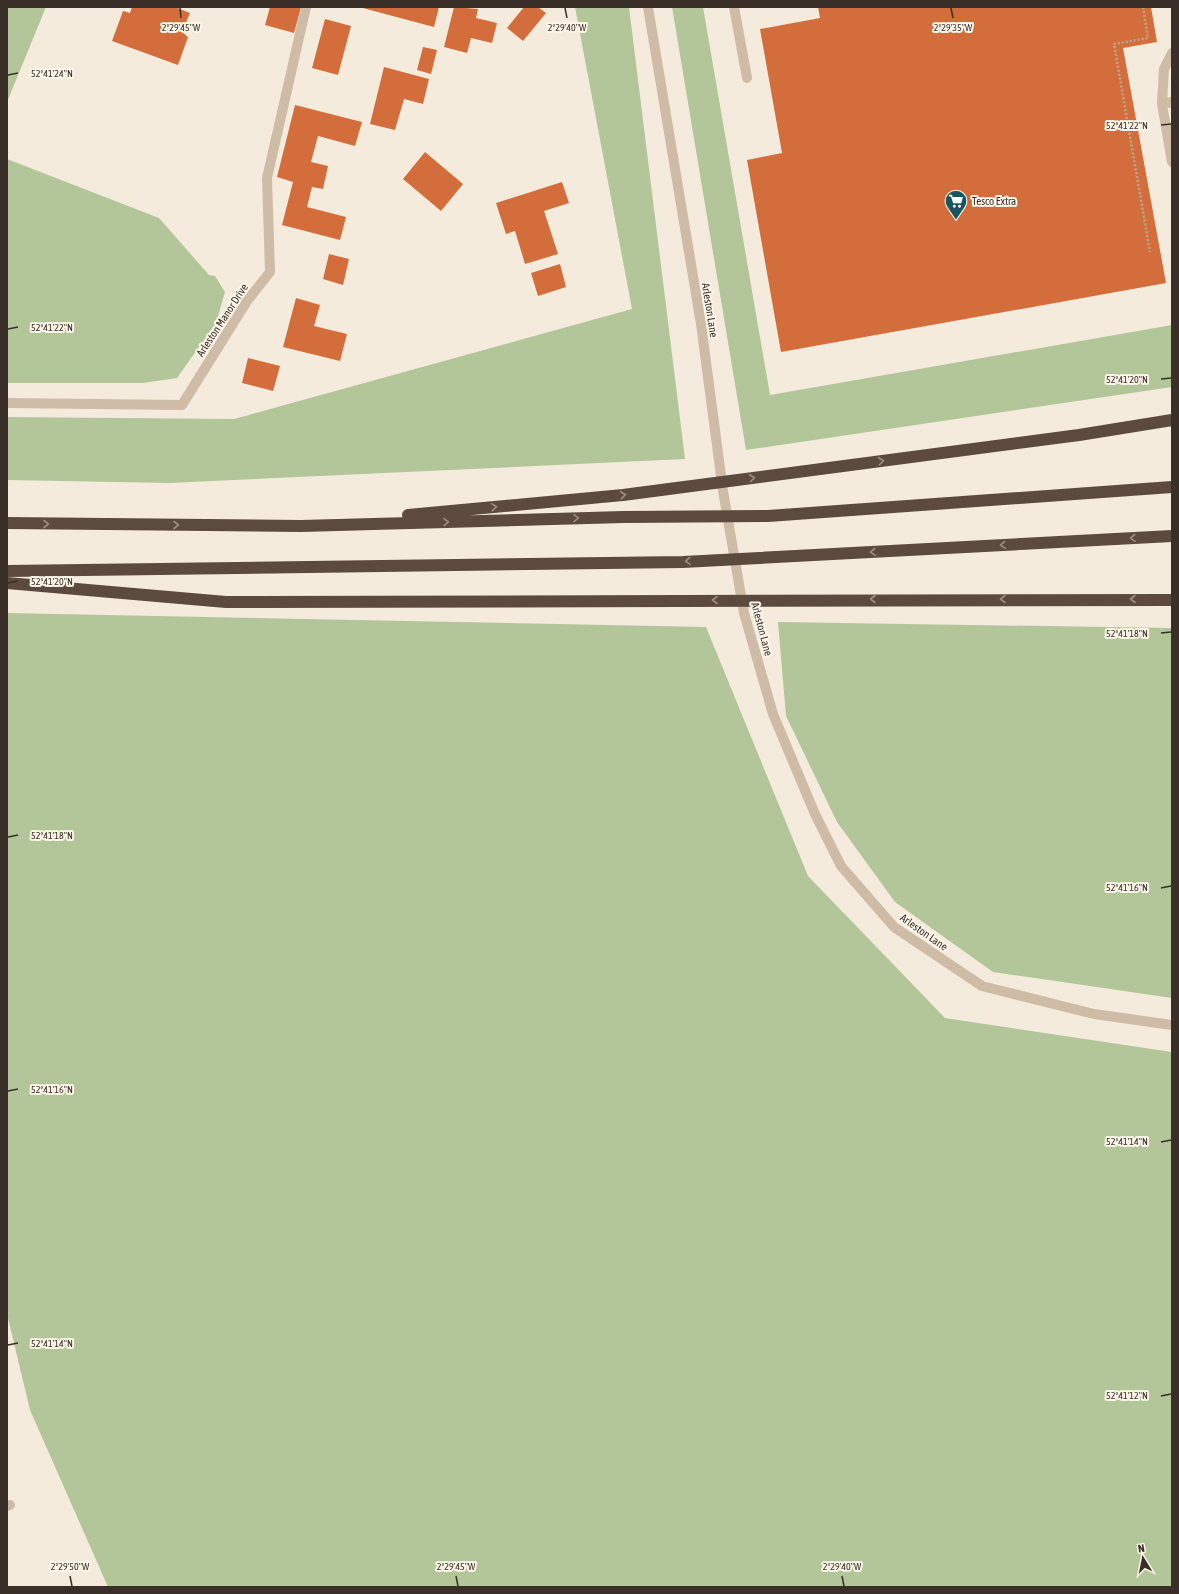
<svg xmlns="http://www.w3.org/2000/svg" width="1179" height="1594" font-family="'Asap Condensed',sans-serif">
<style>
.green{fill:#b3c69a}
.building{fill:#d36e3c}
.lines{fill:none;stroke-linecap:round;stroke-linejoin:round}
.path{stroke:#bba690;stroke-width:2.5;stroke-dasharray:2 2;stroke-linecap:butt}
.minor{stroke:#cfbca6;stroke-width:10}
.highway{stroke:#5c4a3e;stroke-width:12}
.oneway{stroke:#9c8e82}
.ticks{fill:none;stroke:#3a2f28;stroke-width:1.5}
.labels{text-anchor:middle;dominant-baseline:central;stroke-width:4;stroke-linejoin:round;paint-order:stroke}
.poi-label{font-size:11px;fill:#3a2f28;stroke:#fcf5e9;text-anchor:start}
.street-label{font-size:11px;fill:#3a2f28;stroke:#fcf5e9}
.ticks-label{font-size:10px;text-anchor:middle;fill:#3a2f28;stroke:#fcf5e9;stroke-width:4;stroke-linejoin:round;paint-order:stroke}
</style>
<rect width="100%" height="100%" fill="#f5ebdc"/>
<path class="green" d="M 7,7 L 46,7 L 7,102 Z
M 575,7 L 629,7 L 685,459 L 169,483 L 7,480 L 7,417 L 234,419 L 632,309 Z
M 672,7 L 703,7 L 770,395 L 1172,325 L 1172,387 L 746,450 Z
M 7,159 L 159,218 L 209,275 L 215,276 L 225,292 L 216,323 L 177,378 L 143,383 L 7,383 Z
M 7,613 L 706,627 L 808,876 L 945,1018 L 1172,1052 L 1172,1587 L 108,1587 L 30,1410 L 7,1314 Z
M 778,622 L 1172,628 L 1172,998 L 993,972 L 895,902 L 837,822 L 786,716 Z"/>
<path class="building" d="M 132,7 L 175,7 L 190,13 L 182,32 L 188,37 L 178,65 L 112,41 L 123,11 L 130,13 Z
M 270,7 L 301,7 L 294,33 L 265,25 Z
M 359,7 L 439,7 L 434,27 Z
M 454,7 L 478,9 L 476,18 L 497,23 L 492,43 L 471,38 L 467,53 L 444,47 Z
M 524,7 L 538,7 L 546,13 L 523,41 L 507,28 Z
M 818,7 L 1151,7 L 1157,42 L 1123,48 L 1166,283 L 781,352 L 747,160 L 782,153 L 760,29 L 820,18 Z
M 325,19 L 351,26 L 338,75 L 312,68 Z
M 423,47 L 437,50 L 431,74 L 417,70 Z
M 384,67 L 429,79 L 423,104 L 404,99 L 395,130 L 370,124 Z
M 295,105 L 362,122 L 355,146 L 318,136 L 311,162 L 328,166 L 323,189 L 312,187 L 307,207 L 346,217 L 340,240 L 282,225 L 293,182 L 277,177 Z
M 425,152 L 463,184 L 441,211 L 403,179 Z
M 562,182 L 569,203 L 544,211 L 558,254 L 525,264 L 515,231 L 506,234 L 496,203 Z
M 329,254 L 349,259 L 343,285 L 323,279 Z
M 560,264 L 566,287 L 538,296 L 531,273 Z
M 296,298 L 320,305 L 314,326 L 347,334 L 340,361 L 283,347 Z
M 248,358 L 280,366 L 273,391 L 242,383 Z"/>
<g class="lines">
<path class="path" d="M 1143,7 L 1148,38 L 1114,44 L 1150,252"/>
<path class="minor" d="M 648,7 L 701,324 L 723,491 L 744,613 L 773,714 L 815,814 L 841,866 L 894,927 L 982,986 L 1094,1014 L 1172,1025
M 734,7 L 747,78
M 1172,53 L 1164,69 L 1162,104 L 1172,162
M 1162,104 L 1172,102
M 7,403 L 182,405 L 247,301 L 270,272 L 267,178 L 306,7
M 7,1506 L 10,1505"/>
<path class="highway" d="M 408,515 L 623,495 L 1079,435 L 1172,420
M 7,523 L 301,526 L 624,517 L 768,516 L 1172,487
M 7,571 L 683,562 L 1172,536
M 7,583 L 226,602 L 1172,600"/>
</g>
<defs><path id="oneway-chevron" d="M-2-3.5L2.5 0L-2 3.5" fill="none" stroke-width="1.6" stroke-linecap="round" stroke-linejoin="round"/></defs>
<g class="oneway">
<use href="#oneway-chevron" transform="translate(881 461) rotate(-7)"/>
<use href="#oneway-chevron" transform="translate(752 478) rotate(-7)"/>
<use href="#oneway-chevron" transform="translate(623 495) rotate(-6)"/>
<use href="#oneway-chevron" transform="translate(494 507) rotate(-5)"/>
<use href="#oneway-chevron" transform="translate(576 518) rotate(-1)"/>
<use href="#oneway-chevron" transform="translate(446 522) rotate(-1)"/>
<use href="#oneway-chevron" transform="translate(46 524)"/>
<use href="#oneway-chevron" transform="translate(176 525)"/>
<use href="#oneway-chevron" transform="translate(1133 538) rotate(177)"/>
<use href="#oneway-chevron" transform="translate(1003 545) rotate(177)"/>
<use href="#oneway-chevron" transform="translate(873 552) rotate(177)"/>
<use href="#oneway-chevron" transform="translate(688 561) rotate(177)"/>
<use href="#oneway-chevron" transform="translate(873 599) rotate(180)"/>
<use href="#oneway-chevron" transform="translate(1003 599) rotate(-180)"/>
<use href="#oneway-chevron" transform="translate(1133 599) rotate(-180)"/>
<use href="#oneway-chevron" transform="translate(715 600) rotate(180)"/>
</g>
<path class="ticks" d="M 180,8 L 181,18M 565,8 L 567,18M 951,8 L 953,18M 8,75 L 18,73M 1161,125 L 1171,124M 8,329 L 18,327M 1161,379 L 1171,378M 8,583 L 18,581M 1161,633 L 1171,632M 8,837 L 18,835M 1161,888 L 1171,886M 8,1091 L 18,1089M 1161,1142 L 1171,1140M 8,1345 L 18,1343M 1161,1396 L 1171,1394M 70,1576 L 72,1586M 456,1576 L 458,1586M 842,1576 L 844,1586"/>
<defs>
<g id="supermarket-pin" transform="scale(1.15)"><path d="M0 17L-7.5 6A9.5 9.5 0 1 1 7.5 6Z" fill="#185561" stroke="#fcf5e9"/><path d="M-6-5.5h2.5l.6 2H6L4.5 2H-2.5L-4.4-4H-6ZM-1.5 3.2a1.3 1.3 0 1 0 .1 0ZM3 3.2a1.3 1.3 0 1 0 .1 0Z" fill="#fff"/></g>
</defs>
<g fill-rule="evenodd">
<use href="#supermarket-pin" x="956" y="201"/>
</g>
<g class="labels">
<g class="poi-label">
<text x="972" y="201">Tesco Extra</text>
</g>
<g class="street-label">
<text transform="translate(710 310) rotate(81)">Arleston Lane</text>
<text transform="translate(222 320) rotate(-57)">Arleston Manor Drive</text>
<text transform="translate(762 629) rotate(75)">Arleston Lane</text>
<text transform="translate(924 932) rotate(35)">Arleston Lane</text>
</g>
</g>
<g class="ticks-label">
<text x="181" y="31">2°29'45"W</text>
<text x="567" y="31">2°29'40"W</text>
<text x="953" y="31">2°29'35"W</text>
<text x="52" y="77">52°41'24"N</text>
<text x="1127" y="129">52°41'22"N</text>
<text x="52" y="331">52°41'22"N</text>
<text x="1127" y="383">52°41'20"N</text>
<text x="52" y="585">52°41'20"N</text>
<text x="1127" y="637">52°41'18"N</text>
<text x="52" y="839">52°41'18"N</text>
<text x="1127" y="891">52°41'16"N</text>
<text x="52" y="1093">52°41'16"N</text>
<text x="1127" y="1145">52°41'14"N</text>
<text x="52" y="1347">52°41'14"N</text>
<text x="1127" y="1399">52°41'12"N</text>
<text x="70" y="1570">2°29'50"W</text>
<text x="456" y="1570">2°29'45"W</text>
<text x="842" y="1570">2°29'40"W</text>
</g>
<rect width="1179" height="1594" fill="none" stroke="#3a2f28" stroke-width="16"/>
<g transform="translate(1143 1558) rotate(350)" stroke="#fcf5e9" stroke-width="3" paint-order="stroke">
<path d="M0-3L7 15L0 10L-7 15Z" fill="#3a2f28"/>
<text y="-6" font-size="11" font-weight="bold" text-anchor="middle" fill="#3a2f28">N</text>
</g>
</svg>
